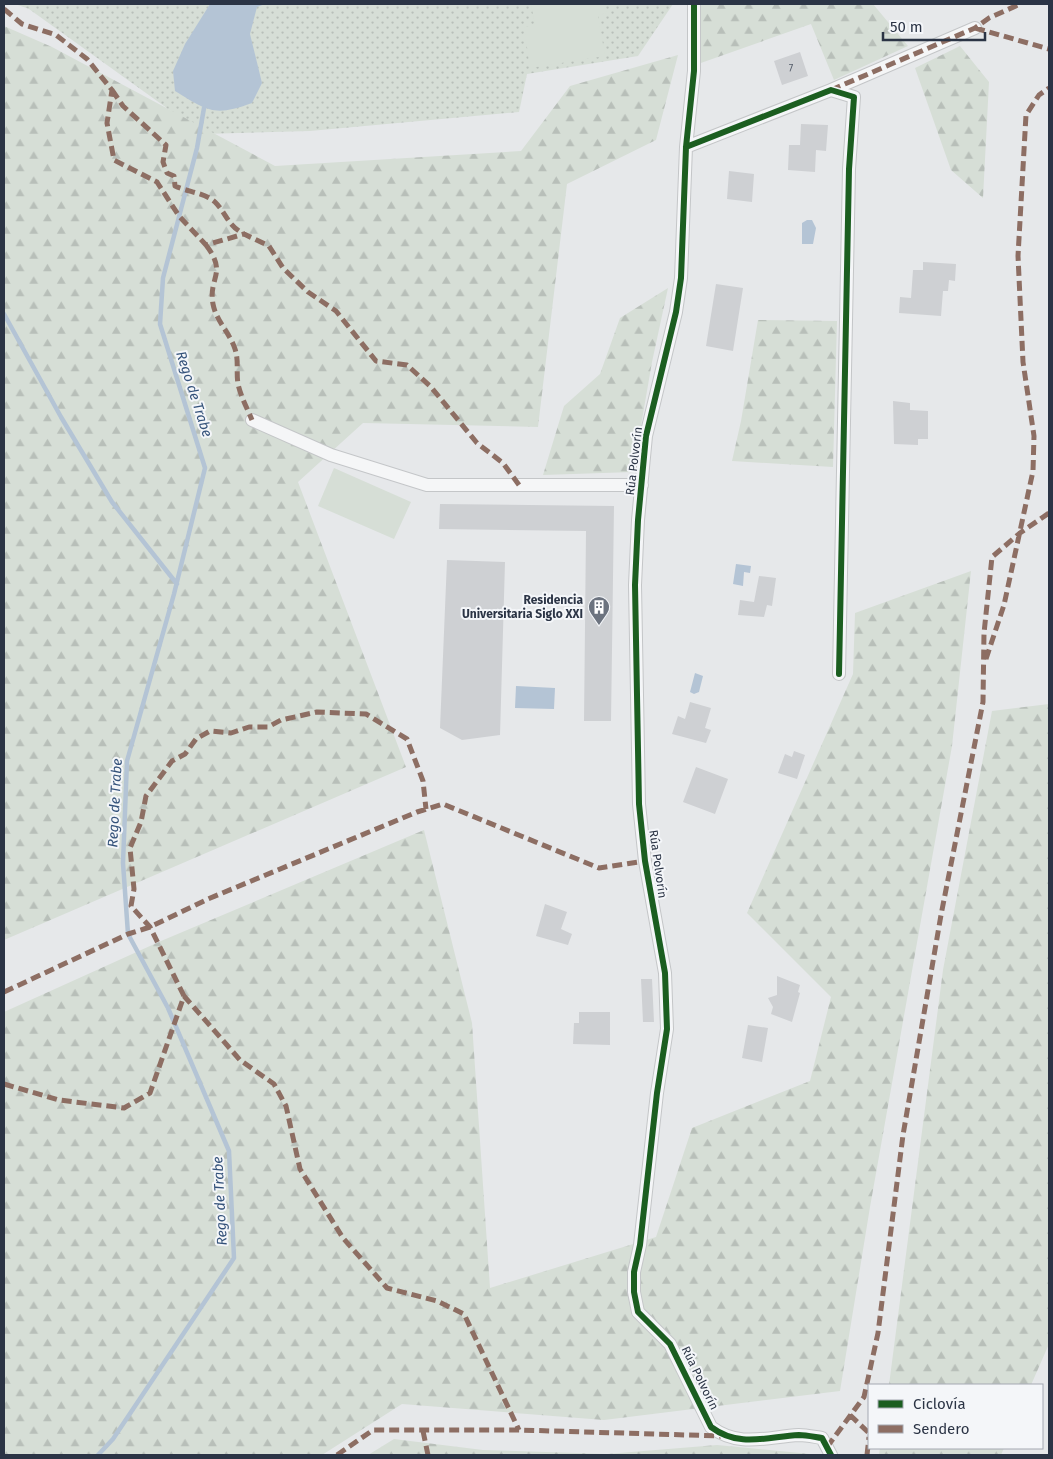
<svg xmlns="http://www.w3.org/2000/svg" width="1053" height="1459" font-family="'Fira Sans',sans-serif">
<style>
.grass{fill:url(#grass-dots)}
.forest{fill:url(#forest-firs)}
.garden{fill:#d6ded6}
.water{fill:#b4c4d5}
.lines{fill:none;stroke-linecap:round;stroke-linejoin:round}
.stream{stroke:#b4c4d5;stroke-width:4.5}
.building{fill:#ced0d3}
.street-casing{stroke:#c4c6c8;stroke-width:14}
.street{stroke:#f5f6f7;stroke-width:12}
.quiet{stroke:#8d6e63;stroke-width:5;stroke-dasharray:10 5;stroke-linecap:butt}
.cycleway-casing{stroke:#f4f6f9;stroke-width:9}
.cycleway{stroke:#1b5e20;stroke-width:6}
.labels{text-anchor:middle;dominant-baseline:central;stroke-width:4;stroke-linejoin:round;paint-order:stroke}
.number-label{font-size:10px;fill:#545c69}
.street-label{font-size:12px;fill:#2b3445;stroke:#f4f6f9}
.poi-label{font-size:12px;font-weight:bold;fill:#2b3445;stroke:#f4f6f9;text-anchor:end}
.water-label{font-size:14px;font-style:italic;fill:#34527a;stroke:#f4f6f9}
</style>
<defs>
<pattern id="grass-dots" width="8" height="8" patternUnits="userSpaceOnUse" patternTransform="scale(1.25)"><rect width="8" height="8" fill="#d6ded6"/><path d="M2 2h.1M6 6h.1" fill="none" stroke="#b8bfb9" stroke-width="1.8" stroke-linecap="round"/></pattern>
<pattern id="forest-firs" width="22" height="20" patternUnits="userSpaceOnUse" patternTransform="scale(1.25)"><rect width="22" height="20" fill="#d6ded6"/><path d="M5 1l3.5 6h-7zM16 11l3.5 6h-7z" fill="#b8bfb9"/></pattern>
</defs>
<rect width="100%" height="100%" fill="#e6e8ea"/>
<path class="grass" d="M 15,4 L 673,4 L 638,56 L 527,74 L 519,112 L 310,131 L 203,134 L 29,9 Z"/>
<path class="forest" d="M 701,4 L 873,4 L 908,46 L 834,80 L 811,24 L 698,64 L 697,25 Z
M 4,26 L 52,47 L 275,166 L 521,151 L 570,86 L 678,55 L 656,140 L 567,184 L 538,427 L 363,423 L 298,482 L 406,767 L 4,940 Z
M 960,46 L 989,82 L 983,198 L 951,170 L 915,68 Z
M 668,288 L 652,362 L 633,472 L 543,475 L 564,406 L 600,374 L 620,318 Z
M 758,320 L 837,321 L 833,467 L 732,461 L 741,421 Z
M 971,571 L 952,746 L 870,1207 L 840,1391 L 604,1420 L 402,1404 L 322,1455 L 4,1455 L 4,1012 L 161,941 L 424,830 L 472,1023 L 490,1288 L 656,1237 L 692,1128 L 810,1081 L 831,997 L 747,913 L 853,674 L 855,613 Z
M 1049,704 L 1049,1344 L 1031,1385 L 889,1385 L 943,970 L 992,711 Z
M 394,1439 L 483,1450 L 607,1454 L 717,1445 L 810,1454 L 368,1455 Z
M 880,1448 L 1004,1448 L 1001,1455 L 879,1455 Z"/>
<path class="garden" d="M 531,4 L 605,4 L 607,13 L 598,15 L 605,56 L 530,68 L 524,27 L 535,25 Z
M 334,468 L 411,502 L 394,539 L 318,506 Z"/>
<path class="water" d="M 210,4 L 265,4 L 257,7 L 250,34 L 262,83 L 252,103 C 214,117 208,111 175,91 L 173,71 L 185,44 Z
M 807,220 L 812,220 L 816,228 L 813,244 L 802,244 L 802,223 Z
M 736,564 L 751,566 L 750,573 L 744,572 L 743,586 L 733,584 Z
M 695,673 L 703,676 L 699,692 L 694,694 L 690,692 Z
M 516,686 L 555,688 L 554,709 L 515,708 Z"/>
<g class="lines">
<path class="stream" d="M 4,314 L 61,417 L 112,502 L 177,584
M 98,1455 L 113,1439 L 234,1258 L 229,1151 L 168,1008 L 128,934 L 123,863 L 127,761 L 174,594 L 205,468 L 160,324 L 163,278 L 197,148 L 204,108"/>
</g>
<path class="building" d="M 800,52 L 808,76 L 782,85 L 774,61 Z
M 801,124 L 828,125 L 826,151 L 816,150 L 815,172 L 788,170 L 789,145 L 800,145 Z
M 729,171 L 754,174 L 752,202 L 727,199 Z
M 923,262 L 956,264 L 955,281 L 949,280 L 948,291 L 943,291 L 941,316 L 899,313 L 900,297 L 911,298 L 913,270 L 923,270 Z
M 716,284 L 743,288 L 733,351 L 706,346 Z
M 893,401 L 910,403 L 910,410 L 928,411 L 928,439 L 918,439 L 918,445 L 894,444 Z
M 440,504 L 614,506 L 611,721 L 584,721 L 586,531 L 439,529 Z
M 447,560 L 505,562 L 500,735 L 462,740 L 440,728 Z
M 759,576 L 776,578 L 772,606 L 767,605 L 764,617 L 738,615 L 740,600 L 754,602 Z
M 690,702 L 711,708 L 705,728 L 711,730 L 706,743 L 672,734 L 678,716 L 685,719 Z
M 794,751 L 805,755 L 797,779 L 778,773 L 785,754 L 792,757 Z
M 696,767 L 728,779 L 715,814 L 683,802 Z
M 545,904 L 567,912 L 561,929 L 572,934 L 568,945 L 536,936 Z
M 777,976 L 800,985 L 798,992 L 800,993 L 792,1022 L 771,1014 L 773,1007 L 768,998 L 777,995 Z
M 641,979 L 652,979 L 654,1022 L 643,1022 Z
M 579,1012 L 610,1012 L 610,1045 L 573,1044 L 574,1023 L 579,1023 Z
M 748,1025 L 768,1028 L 762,1062 L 742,1058 Z"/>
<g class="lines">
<g class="street-casing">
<path id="street" d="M 694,4 L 694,71 L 686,147 L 681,278 L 676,312 L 646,436 L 638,520 L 635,585 L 639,804 L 645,861 L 665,973 L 667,1029 L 657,1093 L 640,1245 L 634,1272 L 634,1292 L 638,1312 L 670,1344 L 711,1427 C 739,1448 766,1437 799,1435 C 806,1435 815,1437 822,1438 L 831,1455
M 831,90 L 975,28
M 686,147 L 831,90 L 854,97 L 849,169 L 839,674
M 252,420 L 331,455 L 427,485 L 642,485"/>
</g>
<use href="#street" class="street"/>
<path class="quiet" d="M 4,9 L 22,24 L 56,35 L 87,59 L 112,90 L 107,123 L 114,160 L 157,182 L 179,216 L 206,245 L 244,234 L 269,246 L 283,268 L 308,292 L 336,311 L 376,361 L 407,365 L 431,387 L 477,443 L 503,463 L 519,485
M 975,28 L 1049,49
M 112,90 L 123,106 L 166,145 L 163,162 L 167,173 L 174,176 L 175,186 C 188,192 205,193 215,202 C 227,214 227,225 244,234
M 831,90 L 975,28 L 989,18 L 1020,4
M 206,245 C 228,274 208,277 213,304 C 216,321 230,333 235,349 C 239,361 236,372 238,384 C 241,397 247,408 252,420
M 986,659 L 1004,605 L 1033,471 L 1034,436 L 1023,362 L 1018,256 L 1026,115 L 1039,95 L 1049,88
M 4,992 L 128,934 L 150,927 L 208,899 L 417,812 L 443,804 L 599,868 L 645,861
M 184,996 L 150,927 L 131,906 L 134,889 L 130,848 L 141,822 L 146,796 L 172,761 L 185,754 L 196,739 L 210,731 L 231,733 L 249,727 L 268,727 L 281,720 L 317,712 L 366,714 L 407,739 L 423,781 L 426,809
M 4,1084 L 59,1100 L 124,1108 L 150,1093 L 184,996 L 240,1060 L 274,1084 L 286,1106 L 300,1169 L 343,1238 L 387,1288 L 437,1301 L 464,1314 L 519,1430
M 850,1415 L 869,1433
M 423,1431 L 428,1455
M 827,1447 L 864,1397 L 878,1333 L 903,1135 L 941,915 L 983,702 L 984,633 L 992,557 L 1020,533 L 1049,513
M 337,1455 L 373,1430 L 519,1430 L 721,1436
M 867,1455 L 869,1437"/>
<g class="cycleway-casing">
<path id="cycleway" d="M 694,4 L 694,71 L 686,147 L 681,278 L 676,312 L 646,436 L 638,520 L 635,585 L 639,804 L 645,861 L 665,973 L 667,1029 L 657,1093 L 640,1245 L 634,1272 L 634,1292 L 638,1312 L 670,1344 L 711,1427 C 739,1448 766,1437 799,1435 C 806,1435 815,1437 822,1438 L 831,1455
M 686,147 L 831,90 L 854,97 L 849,169 L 839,674"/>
</g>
<use href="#cycleway" class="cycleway"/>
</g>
<defs>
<g id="building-pin" transform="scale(1.125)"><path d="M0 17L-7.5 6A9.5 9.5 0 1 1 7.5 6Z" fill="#6c737f" stroke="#f4f6f9"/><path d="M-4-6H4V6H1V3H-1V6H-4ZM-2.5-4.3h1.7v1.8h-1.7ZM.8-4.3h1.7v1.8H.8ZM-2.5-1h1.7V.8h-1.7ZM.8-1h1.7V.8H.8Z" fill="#fff"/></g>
</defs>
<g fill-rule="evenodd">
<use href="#building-pin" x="599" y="607"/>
</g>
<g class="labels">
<g class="number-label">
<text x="791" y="69">7</text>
</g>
<g class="street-label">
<text transform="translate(634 461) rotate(-83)">Rúa Polvorín</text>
<text transform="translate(658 864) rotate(82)">Rúa Polvorín</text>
<text transform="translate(700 1378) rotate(64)">Rúa Polvorín</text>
</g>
<g class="poi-label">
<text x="583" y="600">Residencia<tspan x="583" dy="14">Universitaria Siglo XXI</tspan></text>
</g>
<g class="water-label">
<text transform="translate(194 394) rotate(72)">Rego de Trabe</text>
<text transform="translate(115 803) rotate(-87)">Rego de Trabe</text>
<text transform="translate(220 1201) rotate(-93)">Rego de Trabe</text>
</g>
</g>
<rect width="1053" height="1459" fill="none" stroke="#2b3445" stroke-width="10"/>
<rect x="868" y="1384" width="175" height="65" fill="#f4f6f9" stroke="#a4a8b1"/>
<rect x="878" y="1400" width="25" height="8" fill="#1b5e20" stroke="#a4a8b1"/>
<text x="913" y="1409" font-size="15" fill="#2b3445">Ciclovía</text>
<rect x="878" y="1425" width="25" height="8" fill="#8d6e63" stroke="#a4a8b1"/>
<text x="913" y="1434" font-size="15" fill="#2b3445">Sendero</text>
<path d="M883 32v8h102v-8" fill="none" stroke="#2b3445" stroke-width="2.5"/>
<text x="890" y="32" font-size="15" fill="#2b3445" stroke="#f4f6f9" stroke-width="4" paint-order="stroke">50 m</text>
</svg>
